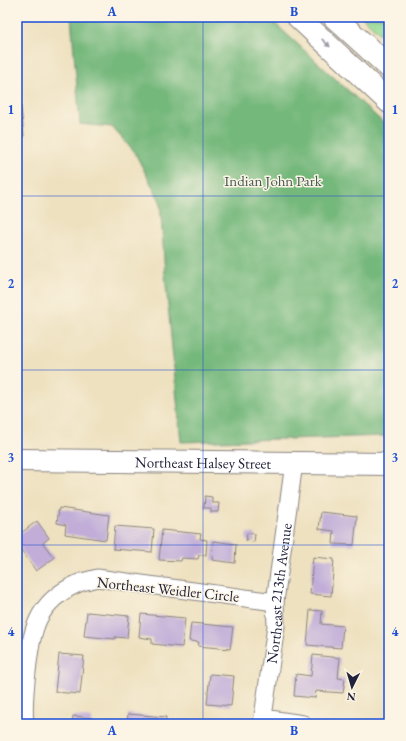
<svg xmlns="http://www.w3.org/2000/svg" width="406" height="741" font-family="'EB Garamond',serif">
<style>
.green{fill:#91d892;stroke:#5a7d66}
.forest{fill:#74b87c;stroke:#4b6d5c}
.building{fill:#c1add8}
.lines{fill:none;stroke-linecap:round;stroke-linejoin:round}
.minor-casing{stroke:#88827e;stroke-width:19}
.secondary-casing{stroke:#88827e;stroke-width:24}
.primary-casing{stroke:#88827e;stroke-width:24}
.minor{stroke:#fff;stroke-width:17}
.secondary{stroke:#fff;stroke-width:22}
.primary{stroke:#fff;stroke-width:22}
.oneway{fill:#9c9ca7}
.grid{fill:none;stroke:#1d4ed8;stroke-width:1;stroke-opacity:0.55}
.labels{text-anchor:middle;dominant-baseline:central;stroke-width:3;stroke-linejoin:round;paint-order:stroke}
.park-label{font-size:15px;fill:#435955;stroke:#fcf5e5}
.street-label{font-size:15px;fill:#22223b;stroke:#fcf5e5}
.neatline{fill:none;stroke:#1d4ed8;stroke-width:1.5}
.grid-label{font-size:13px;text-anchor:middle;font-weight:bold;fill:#1d4ed8}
</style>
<rect width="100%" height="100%" fill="#fcf5e5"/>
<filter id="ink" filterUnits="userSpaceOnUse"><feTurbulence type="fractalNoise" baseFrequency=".025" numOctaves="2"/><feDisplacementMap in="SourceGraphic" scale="8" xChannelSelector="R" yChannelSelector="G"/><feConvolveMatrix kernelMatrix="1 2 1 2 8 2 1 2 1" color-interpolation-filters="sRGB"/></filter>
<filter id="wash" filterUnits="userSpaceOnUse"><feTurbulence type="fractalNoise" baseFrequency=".012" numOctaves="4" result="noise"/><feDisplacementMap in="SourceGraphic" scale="16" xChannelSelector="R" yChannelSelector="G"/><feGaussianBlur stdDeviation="0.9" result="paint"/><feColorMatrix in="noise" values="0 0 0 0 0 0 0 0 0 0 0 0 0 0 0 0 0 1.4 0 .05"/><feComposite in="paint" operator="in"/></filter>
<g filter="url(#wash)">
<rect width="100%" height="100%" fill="#eee1c0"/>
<path class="green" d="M 362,17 L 389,17 L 389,42 Z"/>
<path class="forest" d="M 71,17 L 268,17 L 389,128 L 389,436 L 181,442 L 165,274 L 160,201 L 135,153 L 112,127 L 80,124 Z"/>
<g id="blocks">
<path class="building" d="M 17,79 L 18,79 L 24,136 L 17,137 Z
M 205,496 L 212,497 L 212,503 L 219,503 L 218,512 L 211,512 L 211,508 L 204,508 Z
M 59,508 L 109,515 L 106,540 L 65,534 L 66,525 L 57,523 Z
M 321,512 L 357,516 L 354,545 L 333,544 L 334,531 L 319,529 Z
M 37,521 L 49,538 L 43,543 L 54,558 L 36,571 L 17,544 L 17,536 Z
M 115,526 L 154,529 L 152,552 L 113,549 Z
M 162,530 L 201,534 L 200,539 L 207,540 L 206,555 L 199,555 L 198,559 L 182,558 L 181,561 L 159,560 Z
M 247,533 L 255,534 L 254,542 L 246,541 Z
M 213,541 L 236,544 L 235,563 L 212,560 Z
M 313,557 L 334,559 L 331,596 L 310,594 Z
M 310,610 L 322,611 L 321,624 L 343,626 L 341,648 L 307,645 Z
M 87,612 L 129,616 L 127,638 L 115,637 L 115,639 L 84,636 Z
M 141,614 L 185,618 L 182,647 L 152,644 L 152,639 L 139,637 Z
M 191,623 L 233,627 L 230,649 L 198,646 L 199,642 L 189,641 Z
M 59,654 L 84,656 L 80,694 L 55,692 Z
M 313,655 L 340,658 L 338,678 L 345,679 L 343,693 L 316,691 L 315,698 L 294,696 L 296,674 L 311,676 Z
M 210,674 L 234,676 L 231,706 L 207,704 Z
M 128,714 L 166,717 L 165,724 L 127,724 Z
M 73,716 L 92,718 L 91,724 L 72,724 Z"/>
</g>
</g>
<g filter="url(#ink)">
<use href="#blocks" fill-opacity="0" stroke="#88827e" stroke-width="1"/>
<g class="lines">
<g class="minor-casing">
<g id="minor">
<path d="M 263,718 L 303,724"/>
<path d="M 25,724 C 23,706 25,689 27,672 C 31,632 36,602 77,584 C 83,581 91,580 97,578 L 275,602"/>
<path id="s1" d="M 262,724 L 276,626 L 275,602 L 294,463"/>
</g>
</g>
<g class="secondary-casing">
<g id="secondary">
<path id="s2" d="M 17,460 L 389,464"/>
</g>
</g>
<g class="primary-casing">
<path id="primary" d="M 298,17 L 389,102
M 334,17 L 389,67"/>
</g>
<use href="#minor" class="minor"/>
<use href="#secondary" class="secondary"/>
<use href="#primary" class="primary"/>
</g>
<defs><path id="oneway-solid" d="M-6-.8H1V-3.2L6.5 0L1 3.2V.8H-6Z"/></defs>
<use class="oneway" href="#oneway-solid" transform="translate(326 43) rotate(43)"/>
</g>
<path class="grid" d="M 203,17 L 203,724M 17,196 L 389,196M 17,370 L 389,370M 17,545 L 389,545"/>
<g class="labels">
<g class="park-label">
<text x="273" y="180">Indian John Park</text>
</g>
<g class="street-label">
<text stroke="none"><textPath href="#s2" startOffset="186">Northeast Halsey Street</textPath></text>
<text transform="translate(168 589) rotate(6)">Northeast Weidler Circle</text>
<text stroke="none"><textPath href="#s1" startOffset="132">Northeast 213th Avenue</textPath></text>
</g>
</g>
<rect width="406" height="741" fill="none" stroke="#fcf5e5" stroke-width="44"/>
<g transform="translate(352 687) rotate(185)" stroke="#fcf5e5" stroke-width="3" paint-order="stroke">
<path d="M0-3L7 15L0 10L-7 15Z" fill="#22223b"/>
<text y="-6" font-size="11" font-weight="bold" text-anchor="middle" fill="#22223b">N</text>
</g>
<rect x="22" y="22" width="362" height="697" class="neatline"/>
<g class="grid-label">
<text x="112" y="16">A</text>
<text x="294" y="16">B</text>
<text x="11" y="114">1</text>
<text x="395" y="114">1</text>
<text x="11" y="288">2</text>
<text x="395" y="288">2</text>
<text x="11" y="462">3</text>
<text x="395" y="462">3</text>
<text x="11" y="636">4</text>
<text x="395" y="636">4</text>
<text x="112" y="735">A</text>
<text x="294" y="735">B</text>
</g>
</svg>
